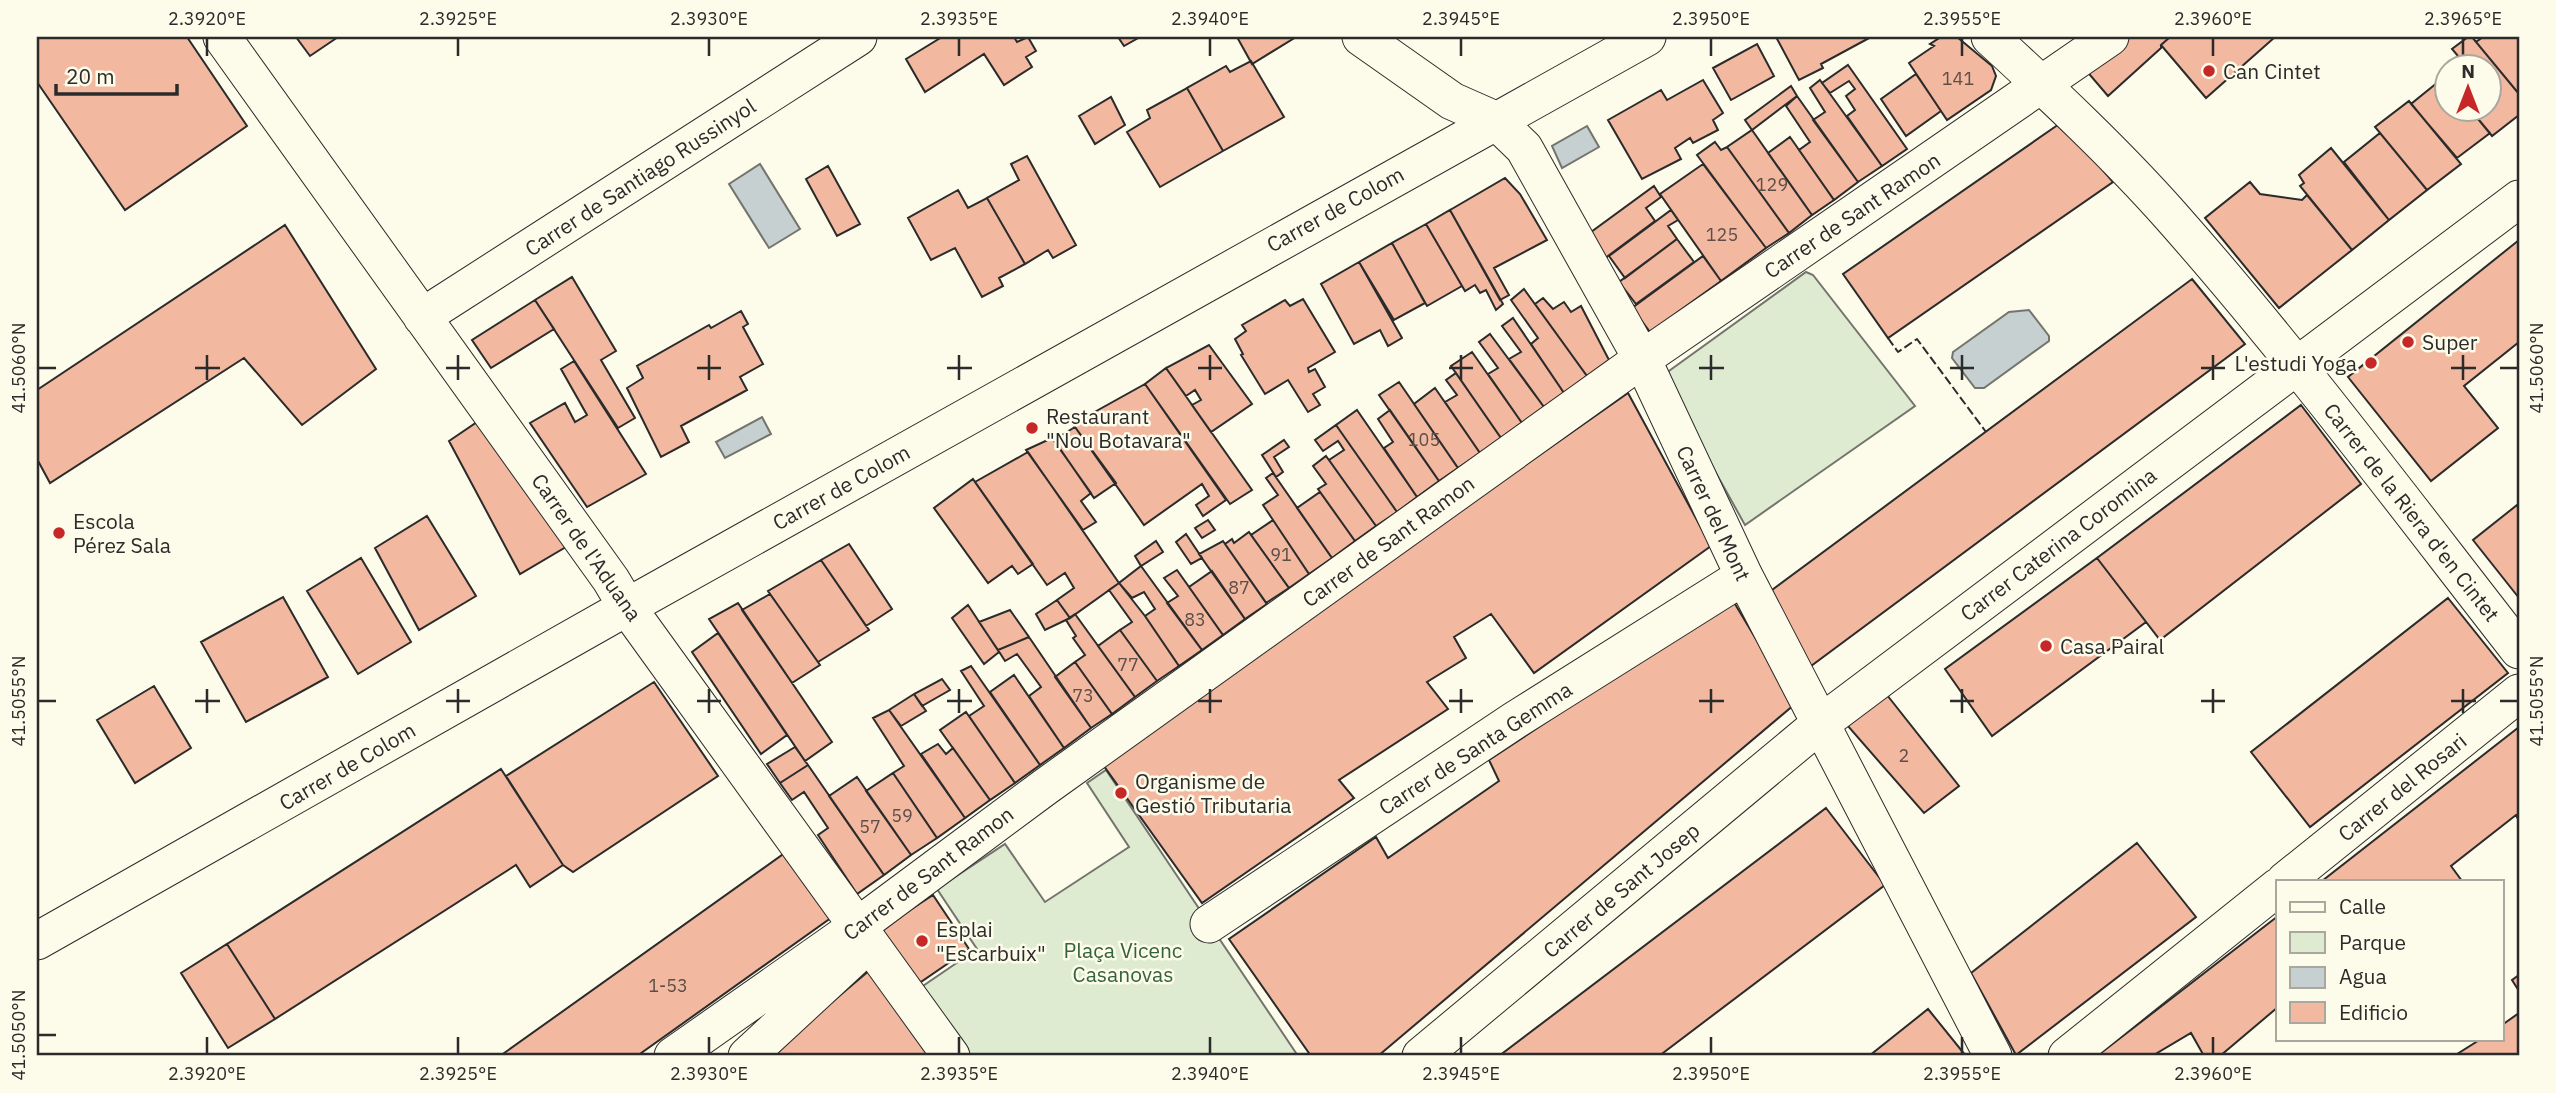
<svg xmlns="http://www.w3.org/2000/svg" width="2556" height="1093" font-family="'IBM Plex Sans',sans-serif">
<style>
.green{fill:#deebd1;stroke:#74746e;stroke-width:2}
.water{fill:#c7d0d0;stroke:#74746e;stroke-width:2}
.building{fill:#f2b8a0;stroke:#2b2b2b;stroke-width:2}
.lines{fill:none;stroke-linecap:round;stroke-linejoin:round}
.street-casing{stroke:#2b2b2b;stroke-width:39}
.street{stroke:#fdfbea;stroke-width:37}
.fence{stroke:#2b2b2b;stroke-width:2;stroke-dasharray:9 3.5;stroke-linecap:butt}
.ticks{fill:none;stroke:#2b2b2b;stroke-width:2.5}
.poi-dot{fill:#c62828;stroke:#fdfbea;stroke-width:2.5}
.labels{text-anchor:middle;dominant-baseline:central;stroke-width:5;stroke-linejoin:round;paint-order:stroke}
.number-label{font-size:18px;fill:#5d4e48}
.poi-label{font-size:21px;fill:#2b2b2b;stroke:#fdfbea;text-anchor:start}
.street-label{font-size:21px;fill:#2b2b2b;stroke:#fdfbea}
.park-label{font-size:21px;fill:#34623c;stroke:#fdfbea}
.neatline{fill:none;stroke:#2b2b2b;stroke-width:2.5}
.ticks-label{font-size:18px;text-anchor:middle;fill:#2b2b2b}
</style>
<rect width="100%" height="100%" fill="#fdfbea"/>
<path class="green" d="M 1806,272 L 1813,275 L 1915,406 L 1745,525 L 1662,376 Z
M 1106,770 L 1298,1056 L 966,1056 L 920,988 L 977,949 L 937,889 L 1005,844 L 1045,902 L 1129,847 L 1087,783 Z"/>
<path class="water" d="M 1587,126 L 1599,147 L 1562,168 L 1552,146 Z
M 760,164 L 800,229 L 769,248 L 729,184 Z
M 2029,310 L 2049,336 L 2049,341 L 1984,388 L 1975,388 L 1952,358 L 1953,352 L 2009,312 Z
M 762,417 L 771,434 L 725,458 L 716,442 Z"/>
<path class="building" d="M 37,37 L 187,37 L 247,126 L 125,210 L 37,82 Z
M 296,37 L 338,37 L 310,56 Z
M 942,37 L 1014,37 L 1017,42 L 1028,37 L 1036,51 L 1026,57 L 1032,67 L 1004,85 L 984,54 L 925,92 L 906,59 Z
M 1118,37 L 1140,37 L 1124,46 Z
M 1237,37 L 1296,37 L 1252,64 Z
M 1776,37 L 1871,37 L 1821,64 L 1823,68 L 1799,80 Z
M 1941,37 L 1957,37 L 1992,66 L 1996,76 L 1991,90 L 1947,120 L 1909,63 L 1934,46 L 1930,44 Z
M 2128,37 L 2170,37 L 2161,45 L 2161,48 L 2108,96 L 2084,68 Z
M 2170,37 L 2275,37 L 2206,98 L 2161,45 Z
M 2468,37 L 2472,37 L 2519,94 L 2519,115 L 2492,136 L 2469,108 L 2490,108 L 2490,66 L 2448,66 L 2448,82 L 2440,72 L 2458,56 L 2452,49 Z
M 2483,37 L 2519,37 L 2519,94 L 2476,42 Z
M 1757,44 L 1774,76 L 1731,100 L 1713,68 Z
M 1251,61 L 1284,117 L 1223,151 L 1187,88 L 1226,66 L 1230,72 Z
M 1848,65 L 1907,149 L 1882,166 L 1847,116 L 1855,110 L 1846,96 L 1855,89 L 1849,81 L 1830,93 L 1822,83 Z
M 1916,74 L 1941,111 L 1906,136 L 1881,99 Z
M 2443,78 L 2448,82 L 2448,108 L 2469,108 L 2490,133 L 2457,158 L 2411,104 Z
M 1703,80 L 1723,113 L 1713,120 L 1718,130 L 1693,143 L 1690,138 L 1675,148 L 1681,159 L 1642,179 L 1608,120 L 1661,90 L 1667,100 Z
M 1820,80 L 1882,166 L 1858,182 L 1813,120 L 1825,112 L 1810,88 Z
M 1791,86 L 1797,96 L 1752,130 L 1745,120 Z
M 1187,88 L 1223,151 L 1160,187 L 1127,132 L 1150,118 L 1147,110 Z
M 1797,96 L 1858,182 L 1834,200 L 1799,150 L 1810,142 L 1786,106 Z
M 1111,97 L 1125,125 L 1095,144 L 1079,116 Z
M 2409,101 L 2461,164 L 2427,190 L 2375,127 Z
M 2062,122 L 2113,182 L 1888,338 L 1843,274 Z
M 1752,130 L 1812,215 L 1789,233 L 1727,147 Z
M 2380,133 L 2427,190 L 2389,220 L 2344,162 Z
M 1790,137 L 1834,200 L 1812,215 L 1768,153 Z
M 1715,142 L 1721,150 L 1727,147 L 1789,233 L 1766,248 L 1697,155 Z
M 2331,148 L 2389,220 L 2352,250 L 2300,186 L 2304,183 L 2299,175 Z
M 1027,156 L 1076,245 L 1053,258 L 1048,250 L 1025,264 L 987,198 L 1019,180 L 1011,164 Z
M 1703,164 L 1766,248 L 1721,281 L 1660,194 Z
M 828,166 L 860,224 L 837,236 L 806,179 Z
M 1505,178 L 1520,194 L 1547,240 L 1494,268 L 1509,295 L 1500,300 L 1450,210 Z
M 2250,182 L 2260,194 L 2302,200 L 2307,195 L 2352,250 L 2279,308 L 2205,218 Z
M 1654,186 L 1661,197 L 1646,208 L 1655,221 L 1604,259 L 1587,235 Z
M 958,190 L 968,208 L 987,198 L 1025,264 L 999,278 L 1003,286 L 982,297 L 955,248 L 931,260 L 908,218 Z
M 1450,210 L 1503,304 L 1496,310 L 1486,290 L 1480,293 L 1475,285 L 1465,291 L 1426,224 Z
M 1671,210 L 1678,220 L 1668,226 L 1677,239 L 1625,278 L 1609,256 Z
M 1426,224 L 1462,286 L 1427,306 L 1392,243 Z
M 285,225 L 376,369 L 302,425 L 244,358 L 50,483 L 37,459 L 37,390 Z
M 1677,239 L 1694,262 L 1636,304 L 1619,282 Z
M 2519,240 L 2519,342 L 2464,386 L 2498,428 L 2431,481 L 2348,377 Z
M 1392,243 L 1425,303 L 1394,320 L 1359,262 Z
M 1703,256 L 1721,281 L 1650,332 L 1632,308 Z
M 1359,262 L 1402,338 L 1388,346 L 1380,330 L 1354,344 L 1321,284 Z
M 572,277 L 616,351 L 601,360 L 635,418 L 618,428 L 535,300 Z
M 2192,279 L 2245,344 L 1807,669 L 1768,593 Z
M 1524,289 L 1587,376 L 1564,393 L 1531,344 L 1538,338 L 1511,300 Z
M 1543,298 L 1553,309 L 1564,302 L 1571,312 L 1581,306 L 1609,360 L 1587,376 L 1535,304 Z
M 1303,299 L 1335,352 L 1308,368 L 1309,372 L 1315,369 L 1325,387 L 1313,394 L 1320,405 L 1308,412 L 1288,380 L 1265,394 L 1241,355 L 1243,354 L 1235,339 L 1246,331 L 1242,325 L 1285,300 L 1290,306 Z
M 535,300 L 554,329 L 491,368 L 472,340 Z
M 741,311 L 748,324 L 743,327 L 763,364 L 740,377 L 747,390 L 681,426 L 689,442 L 661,457 L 627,388 L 643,378 L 637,366 L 709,325 L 711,328 Z
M 1513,318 L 1564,393 L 1544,407 L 1509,359 L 1521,352 L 1502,326 Z
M 1490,334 L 1544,407 L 1522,423 L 1488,374 L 1498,368 L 1479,342 Z
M 1209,345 L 1252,404 L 1211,432 L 1192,405 L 1201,400 L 1195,390 L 1186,396 L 1166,368 Z
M 1472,352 L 1522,423 L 1501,438 L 1451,366 Z
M 574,361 L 646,474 L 587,507 L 530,423 L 565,403 L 575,422 L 587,415 L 561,369 Z
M 1166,368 L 1252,490 L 1230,504 L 1145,384 Z
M 1456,373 L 1501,438 L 1480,453 L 1445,402 L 1457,395 L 1446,380 Z
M 1399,382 L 1458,468 L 1439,481 L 1379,395 Z
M 1145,384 L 1226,500 L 1203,516 L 1196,505 L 1209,496 L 1202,484 L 1144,525 L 1073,424 Z
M 1435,388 L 1480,453 L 1458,468 L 1414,404 Z
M 1628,393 L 1711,546 L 1534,673 L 1491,614 L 1454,637 L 1466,658 L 1427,682 L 1448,709 L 1339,780 L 1354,798 L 1202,903 L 1101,762 Z
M 2301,405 L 2361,484 L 2160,640 L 2097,558 Z
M 1357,410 L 1417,497 L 1397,512 L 1336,425 Z
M 1390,410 L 1439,481 L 1417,497 L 1384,448 L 1393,442 L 1378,419 Z
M 486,416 L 571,544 L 520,574 L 449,441 Z
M 1336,425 L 1397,512 L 1376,526 L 1329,460 L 1344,450 L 1338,441 L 1323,451 L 1315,440 Z
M 1075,427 L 1116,483 L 1094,498 L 1054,440 Z
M 1052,438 L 1091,493 L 1081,501 L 1096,522 L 1083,530 L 1026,450 Z
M 1284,440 L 1289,447 L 1274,457 L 1283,472 L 1276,477 L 1262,455 Z
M 1028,452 L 1119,583 L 1070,618 L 1057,600 L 1074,588 L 1065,573 L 1047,585 L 975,482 Z
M 1326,456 L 1376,526 L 1355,541 L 1318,489 L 1326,484 L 1313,466 Z
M 1273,473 L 1332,558 L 1309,574 L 1263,505 L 1278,495 L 1266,478 Z
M 973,479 L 1033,564 L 1018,574 L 1012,566 L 988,583 L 934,508 Z
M 1320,492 L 1355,541 L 1332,558 L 1297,508 Z
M 2517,505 L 2519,508 L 2519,598 L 2473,540 Z
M 427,516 L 476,596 L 419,630 L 375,548 Z
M 1208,520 L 1215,530 L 1202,538 L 1195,528 Z
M 1273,520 L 1309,574 L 1289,588 L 1251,535 Z
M 1249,532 L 1289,588 L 1266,603 L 1225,544 L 1232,539 L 1234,543 Z
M 1186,534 L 1202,558 L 1191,564 L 1176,542 Z
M 1156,541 L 1163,552 L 1141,566 L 1135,556 Z
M 1223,541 L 1267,604 L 1245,619 L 1199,554 Z
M 849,544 L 892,609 L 866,626 L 821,560 Z
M 361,558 L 411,642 L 358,674 L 307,591 Z
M 2097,558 L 2146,622 L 1992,736 L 1945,669 Z
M 821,560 L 869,630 L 818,662 L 768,591 Z
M 1141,566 L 1202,650 L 1179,666 L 1145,616 L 1155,609 L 1144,592 L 1132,598 L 1119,583 Z
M 1177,570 L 1223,635 L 1202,650 L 1167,603 L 1178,596 L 1164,578 Z
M 1212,571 L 1245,619 L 1223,635 L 1189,587 Z
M 1119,583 L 1145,616 L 1179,666 L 1157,681 L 1120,630 L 1132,622 L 1109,590 Z
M 770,594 L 820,665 L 792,683 L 742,610 Z
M 283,597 L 328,677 L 246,722 L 201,642 Z
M 2448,598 L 2508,673 L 2310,827 L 2251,752 Z
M 1732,599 L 1795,704 L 1378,1056 L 1311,1056 L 1229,939 L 1376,837 L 1388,858 L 1499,781 L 1489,760 Z
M 1057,600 L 1070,618 L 1045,630 L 1036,614 Z
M 738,603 L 832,742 L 805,761 L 709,619 Z
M 968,605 L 999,652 L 984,664 L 952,618 Z
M 1010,610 L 1029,637 L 998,650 L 979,622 Z
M 1075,614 L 1135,697 L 1112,714 L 1075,662 L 1085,655 L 1073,638 L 1076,636 L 1066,620 Z
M 1120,630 L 1157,681 L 1135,697 L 1098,646 Z
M 718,633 L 787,735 L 761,754 L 692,652 Z
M 1029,637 L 1091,728 L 1064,748 L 1029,696 L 1041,687 L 1017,654 L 1005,661 L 998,650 Z
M 1075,662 L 1112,714 L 1091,728 L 1055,677 Z
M 971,666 L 1040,765 L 1015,783 L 969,716 L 984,706 L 961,671 Z
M 1014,675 L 1064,748 L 1040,765 L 990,692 Z
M 942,679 L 950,690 L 922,706 L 914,694 Z
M 654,682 L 718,776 L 573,872 L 563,865 L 506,776 Z
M 154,686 L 191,748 L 135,783 L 97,720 Z
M 914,694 L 926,711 L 901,726 L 889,710 Z
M 1887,695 L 1959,786 L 1924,813 L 1847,725 Z
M 889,710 L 965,818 L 937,838 L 893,773 L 904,766 L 873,718 Z
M 966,712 L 1015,783 L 990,800 L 940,730 Z
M 2519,727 L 2519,821 L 2516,815 L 2451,866 L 2462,881 L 2322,881 Z
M 938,744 L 946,754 L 953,748 L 990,800 L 965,818 L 921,754 Z
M 795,747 L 808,765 L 780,783 L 767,764 Z
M 808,765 L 884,875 L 857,894 L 818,835 L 828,828 L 804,792 L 792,800 L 780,783 Z
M 501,769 L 563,865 L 530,887 L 516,865 L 275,1019 L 227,944 Z
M 893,773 L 937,838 L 911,855 L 866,791 Z
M 857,777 L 911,855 L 884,875 L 829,796 Z
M 1826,808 L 1885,885 L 1659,1056 L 1499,1056 Z
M 2137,843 L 2196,917 L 2016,1055 L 1971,973 Z
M 789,850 L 835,915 L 637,1056 L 500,1056 Z
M 933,895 L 969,949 L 912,988 L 875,933 Z
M 2278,916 L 2278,1007 L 2220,1056 L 2204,1056 L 2191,1033 L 2152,1056 L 2097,1056 Z
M 227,944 L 275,1019 L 228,1048 L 181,973 Z
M 877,964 L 946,1056 L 768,1056 Z
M 2519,975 L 2519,991 L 2512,980 Z
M 1928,1009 L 1966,1056 L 1869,1056 Z
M 2519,1013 L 2519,1056 L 2454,1056 L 2481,1039 L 2502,1039 L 2502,1025 Z"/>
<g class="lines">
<g class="street-casing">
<path id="street" d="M 222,37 L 611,580 L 627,607 L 951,1056
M 1361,37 L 1452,101 L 1495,120 L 1524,148 L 1642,359 L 1744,576 L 1993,1056
M 1990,37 C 2051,93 2116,154 2171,216 C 2294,355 2405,504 2519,650
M 422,317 L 858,37
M 2285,881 L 2519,693
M 1209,924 L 1515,720 L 1744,576
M 37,941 L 627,607 L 1647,37
M 673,1056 L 858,926 L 1045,787 L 1642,359 L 2110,37
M 747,1056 L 853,958 L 858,927
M 1421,1056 L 1820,724 L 2519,199
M 2067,1056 L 2278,887"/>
</g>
<use href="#street" class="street"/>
<path class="fence" d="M 1888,338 L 1898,352 L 1917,339 L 1986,432"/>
</g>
<path class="ticks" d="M 207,38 L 207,56M 458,38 L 458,56M 709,38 L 709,56M 959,38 L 959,56M 1210,38 L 1210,56M 1461,38 L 1461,56M 1711,38 L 1711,56M 1962,38 L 1962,56M 2213,38 L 2213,56M 2463,38 L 2463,56M 207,355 L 207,380M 458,355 L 458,380M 709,355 L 709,380M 959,355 L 959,380M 1210,355 L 1210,380M 1461,355 L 1461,380M 1711,355 L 1711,380M 1962,355 L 1962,380M 2213,355 L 2213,380M 2463,355 L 2463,380M 38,368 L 56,368M 195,368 L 220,368M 446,368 L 470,368M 697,368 L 721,368M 947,368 L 972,368M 1198,368 L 1222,368M 1449,368 L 1473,368M 1699,368 L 1724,368M 1950,368 L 1974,368M 2201,368 L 2225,368M 2451,368 L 2476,368M 2500,368 L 2518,368M 207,689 L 207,713M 458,689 L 458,713M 709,689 L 709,713M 959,689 L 959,713M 1210,689 L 1210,713M 1461,689 L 1461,713M 1711,689 L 1711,713M 1962,689 L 1962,713M 2213,689 L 2213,713M 2463,689 L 2463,713M 38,701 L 56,701M 195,701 L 220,701M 446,701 L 470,701M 697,701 L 721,701M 947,701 L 972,701M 1198,701 L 1222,701M 1449,701 L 1473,701M 1699,701 L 1724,701M 1950,701 L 1974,701M 2201,701 L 2225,701M 2451,701 L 2476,701M 2500,701 L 2518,701M 38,1035 L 56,1035M 207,1037 L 207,1054M 458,1037 L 458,1054M 709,1037 L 709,1054M 959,1037 L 959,1054M 1210,1037 L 1210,1054M 1461,1037 L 1461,1054M 1711,1037 L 1711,1054M 1962,1037 L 1962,1054M 2213,1037 L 2213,1054"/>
<g class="poi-dot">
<circle cx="2209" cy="71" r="7"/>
<circle cx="2408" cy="342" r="7"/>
<circle cx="2371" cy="363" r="7"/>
<circle cx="1032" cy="428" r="7"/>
<circle cx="59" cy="533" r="7"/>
<circle cx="2046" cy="646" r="7"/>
<circle cx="1121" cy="793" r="7"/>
<circle cx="922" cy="941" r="7"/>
</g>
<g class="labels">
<g class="number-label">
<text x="1958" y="78">141</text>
<text x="1772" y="184">129</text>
<text x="1722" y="234">125</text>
<text x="1424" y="439">105</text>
<text x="1281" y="554">91</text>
<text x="1239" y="587">87</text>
<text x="1195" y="619">83</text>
<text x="1128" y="664">77</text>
<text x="1083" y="695">73</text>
<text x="1904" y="755">2</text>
<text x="902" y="815">59</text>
<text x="870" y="826">57</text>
<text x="668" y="985">1-53</text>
</g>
<g class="poi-label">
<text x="2223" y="71">Can Cintet</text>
<text x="2422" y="342">Super</text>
<text x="2357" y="363" text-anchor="end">L'estudi Yoga</text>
<text x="1046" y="416">Restaurant<tspan x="1046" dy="24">"Nou Botavara"</tspan></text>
<text x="73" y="521">Escola<tspan x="73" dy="24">Pérez Sala</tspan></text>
<text x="2060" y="646">Casa Pairal</text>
<text x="1135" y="781">Organisme de<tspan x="1135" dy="24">Gestió Tributaria</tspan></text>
<text x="936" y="929">Esplai<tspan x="936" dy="24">"Escarbuix"</tspan></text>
</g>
<g class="street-label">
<text transform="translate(640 177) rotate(-33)">Carrer de Santiago Russinyol</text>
<text transform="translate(1335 209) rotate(-29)">Carrer de Colom</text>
<text transform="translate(1852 215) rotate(-34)">Carrer de Sant Ramon</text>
<text transform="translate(841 487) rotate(-29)">Carrer de Colom</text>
<text transform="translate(2412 512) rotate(52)">Carrer de la Riera d'en Cintet</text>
<text transform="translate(1714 513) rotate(65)">Carrer del Mont</text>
<text transform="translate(1388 541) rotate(-36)">Carrer de Sant Ramon</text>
<text transform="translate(2058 544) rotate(-37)">Carrer Caterina Coromina</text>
<text transform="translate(587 547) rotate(55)">Carrer de l'Aduana</text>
<text transform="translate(1475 748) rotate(-33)">Carrer de Santa Gemma</text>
<text transform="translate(347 766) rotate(-30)">Carrer de Colom</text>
<text transform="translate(2402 787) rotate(-39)">Carrer del Rosari</text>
<text transform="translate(928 873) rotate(-37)">Carrer de Sant Ramon</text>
<text transform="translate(1621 890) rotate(-40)">Carrer de Sant Josep</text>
</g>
<g class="park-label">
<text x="1123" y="950">Plaça Vicenc<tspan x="1123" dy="24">Casanovas</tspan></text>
</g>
</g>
<rect width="2556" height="1093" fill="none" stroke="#fdfbea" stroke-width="77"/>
<rect x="2276" y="880" width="228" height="161" fill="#fdfbea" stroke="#a9a89e" stroke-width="2"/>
<rect x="2290" y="902" width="35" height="10" fill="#fdfbea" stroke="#a9a89e" stroke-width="2"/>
<text x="2339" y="914" font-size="21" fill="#2b2b2b">Calle</text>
<rect x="2290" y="932" width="35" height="21" fill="#deebd1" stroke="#a9a89e" stroke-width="2"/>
<text x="2339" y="950" font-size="21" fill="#2b2b2b">Parque</text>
<rect x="2290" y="967" width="35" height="21" fill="#c7d0d0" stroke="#a9a89e" stroke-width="2"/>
<text x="2339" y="984" font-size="21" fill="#2b2b2b">Agua</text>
<rect x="2290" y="1002" width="35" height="21" fill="#f2b8a0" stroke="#a9a89e" stroke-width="2"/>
<text x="2339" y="1020" font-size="21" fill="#2b2b2b">Edificio</text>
<g transform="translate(2468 88)"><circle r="33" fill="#fdfbea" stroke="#a9a89e" stroke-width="2"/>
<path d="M0-5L12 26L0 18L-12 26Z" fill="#c62828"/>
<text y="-10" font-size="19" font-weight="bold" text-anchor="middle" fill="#2b2b2b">N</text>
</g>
<path d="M56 84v10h121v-10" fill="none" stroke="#2b2b2b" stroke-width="3.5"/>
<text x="66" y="84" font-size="21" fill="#2b2b2b" stroke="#fdfbea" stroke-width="5" paint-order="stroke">20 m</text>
<rect x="38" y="38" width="2480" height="1016" class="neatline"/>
<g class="ticks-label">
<text x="207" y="25">2.3920°E</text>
<text x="458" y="25">2.3925°E</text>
<text x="709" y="25">2.3930°E</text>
<text x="959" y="25">2.3935°E</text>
<text x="1210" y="25">2.3940°E</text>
<text x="1461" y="25">2.3945°E</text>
<text x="1711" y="25">2.3950°E</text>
<text x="1962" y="25">2.3955°E</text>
<text x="2213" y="25">2.3960°E</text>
<text x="2463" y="25">2.3965°E</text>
<text transform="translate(19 368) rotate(-90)" y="6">41.5060°N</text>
<text transform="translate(2537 368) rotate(-90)" y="6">41.5060°N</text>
<text transform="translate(19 701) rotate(-90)" y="6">41.5055°N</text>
<text transform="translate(2537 701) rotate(-90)" y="6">41.5055°N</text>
<text transform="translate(19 1035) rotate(-90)" y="6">41.5050°N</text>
<text x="207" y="1080">2.3920°E</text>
<text x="458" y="1080">2.3925°E</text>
<text x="709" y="1080">2.3930°E</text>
<text x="959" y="1080">2.3935°E</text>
<text x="1210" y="1080">2.3940°E</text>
<text x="1461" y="1080">2.3945°E</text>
<text x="1711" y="1080">2.3950°E</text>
<text x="1962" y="1080">2.3955°E</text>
<text x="2213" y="1080">2.3960°E</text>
</g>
</svg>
